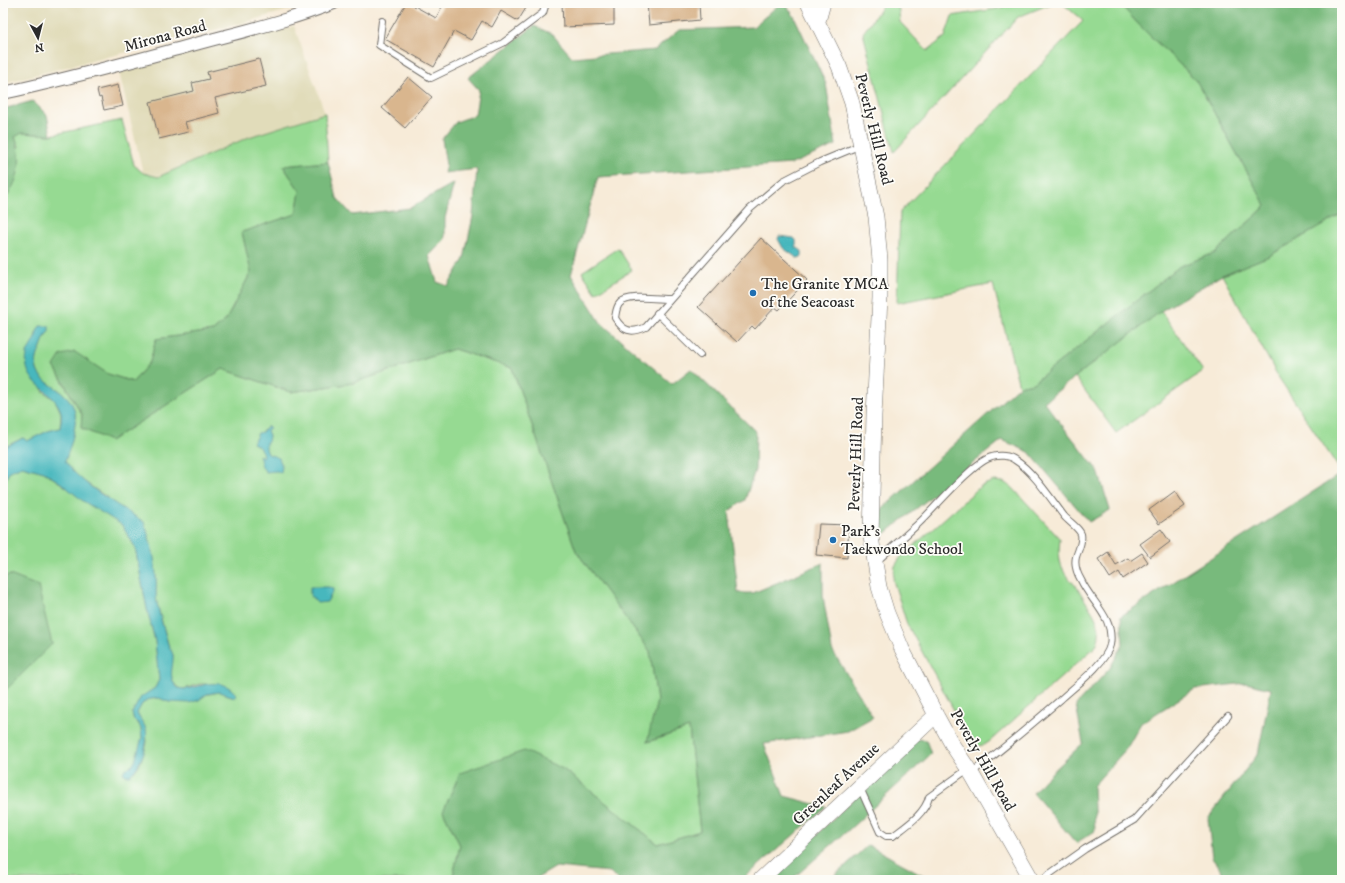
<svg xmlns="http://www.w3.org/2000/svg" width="1345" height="883" font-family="'IM FELL DW Pica',serif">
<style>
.built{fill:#e1dcba}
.green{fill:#96da92;stroke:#60825e}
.forest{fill:#78ba7c;stroke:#527254}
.water{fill:#47b7bd;stroke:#397174}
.building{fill:#d9b68e}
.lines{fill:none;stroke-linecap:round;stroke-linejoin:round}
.service-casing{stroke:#726e68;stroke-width:8}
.minor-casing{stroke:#726e68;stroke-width:14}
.tertiary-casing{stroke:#726e68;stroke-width:16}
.service{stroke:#fff;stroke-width:6}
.minor{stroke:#fff;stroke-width:12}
.tertiary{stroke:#fff;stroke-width:15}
.poi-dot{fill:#1f6fb2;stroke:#fdfcf7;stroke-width:1.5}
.labels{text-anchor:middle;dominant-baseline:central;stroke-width:3.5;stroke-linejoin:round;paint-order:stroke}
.street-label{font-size:16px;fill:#2b2b2b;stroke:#fdfcf7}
.poi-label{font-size:16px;fill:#2b2b2b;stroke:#fdfcf7;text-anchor:start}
</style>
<rect width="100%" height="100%" fill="#fdfcf7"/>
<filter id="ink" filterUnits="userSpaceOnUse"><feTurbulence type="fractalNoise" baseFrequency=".025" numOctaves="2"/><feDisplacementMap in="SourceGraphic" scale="8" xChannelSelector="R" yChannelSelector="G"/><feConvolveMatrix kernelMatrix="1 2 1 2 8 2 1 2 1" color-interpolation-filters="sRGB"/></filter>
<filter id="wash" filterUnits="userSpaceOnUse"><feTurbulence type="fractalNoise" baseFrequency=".012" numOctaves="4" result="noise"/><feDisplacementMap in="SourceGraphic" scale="16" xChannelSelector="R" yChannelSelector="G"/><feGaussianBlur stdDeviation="0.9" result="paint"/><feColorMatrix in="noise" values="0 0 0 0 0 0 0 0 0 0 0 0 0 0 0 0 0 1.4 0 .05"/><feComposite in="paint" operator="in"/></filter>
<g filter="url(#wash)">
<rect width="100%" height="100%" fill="#f7ebd8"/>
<path class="built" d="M 3,3 L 308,3 L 292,9 L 239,24 L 3,83 Z
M 294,26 L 325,113 L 249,137 L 158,177 L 143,173 L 119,72 Z"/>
<path class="green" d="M 898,3 L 900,22 L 927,51 L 945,37 L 952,16 L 1002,8 L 1009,3 L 1053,3 L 1018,17 L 894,152 L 863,33 L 883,5 Z
M 1062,3 L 1119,3 L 1141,27 L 1196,80 L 1266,206 L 1215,253 L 1180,266 L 1033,383 L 1019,386 L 993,284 L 897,303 L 900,212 L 1083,21 Z
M 325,113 L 328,162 L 283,166 L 300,191 L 296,214 L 242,232 L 251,272 L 226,320 L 213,331 L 156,339 L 150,362 L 133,382 L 108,374 L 75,353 L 54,366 L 82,415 L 81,428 L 110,441 L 223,369 L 291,392 L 353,383 L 454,349 L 512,368 L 576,551 L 650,651 L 657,701 L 648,742 L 689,728 L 700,831 L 658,844 L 563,769 L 443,811 L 460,845 L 453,876 L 448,880 L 3,880 L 3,693 L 52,644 L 11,575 L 3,577 L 3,487 L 5,480 L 10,471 L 22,466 L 44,472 L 122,525 L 135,547 L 147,609 L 155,641 L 159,680 L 155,688 L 141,698 L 132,713 L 134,720 L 139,724 L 141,729 L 142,738 L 137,758 L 134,764 L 123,771 L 125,775 L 134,772 L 140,764 L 147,743 L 146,731 L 137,713 L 142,704 L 147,700 L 151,699 L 159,698 L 169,702 L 219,692 L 235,697 L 221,684 L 200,684 L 183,689 L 178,688 L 173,682 L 171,674 L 173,655 L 169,647 L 156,600 L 156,577 L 149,538 L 108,498 L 82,480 L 69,467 L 65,461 C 70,448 77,426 75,413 C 69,380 21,388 41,347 C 43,341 45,336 49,331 L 36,332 L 35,340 L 27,353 L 43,391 L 55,400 L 61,413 L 60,428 L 48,431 L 27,441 L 23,438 L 3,448 L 3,201 L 9,194 L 19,146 L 15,137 L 21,133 L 51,135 L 122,120 L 134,165 L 143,173 L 158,177 L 249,137 Z
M 1342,214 L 1342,473 L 1279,378 L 1222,275 L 1269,256 Z
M 618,248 L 632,270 L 596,293 L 582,272 Z
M 1161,311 L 1203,371 L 1116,433 L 1075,377 Z
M 994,481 L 1003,482 L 1012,487 L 1060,539 C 1059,549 1058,560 1063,569 C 1065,576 1070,579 1074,584 C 1079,589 1082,596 1086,602 C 1095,616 1105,630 1095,647 L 989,742 L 984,745 L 977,746 L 968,736 L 907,624 L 893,580 L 895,566 L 900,558 L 981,486 Z"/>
<path class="forest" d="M 781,3 L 785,3 L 794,16 L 826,84 L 836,145 L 792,164 L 598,177 L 571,275 L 601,323 L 672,384 L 691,369 L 756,432 L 755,470 L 745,500 L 729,511 L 738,593 L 753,593 L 823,563 L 823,596 L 832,650 L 873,717 L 848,731 L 764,744 L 784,796 L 826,807 L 742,880 L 618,880 L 610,872 L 556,867 L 534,880 L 448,880 L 453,876 L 460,845 L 443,811 L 460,773 L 524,751 L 563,769 L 658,844 L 700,831 L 689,728 L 647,742 L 657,701 L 650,651 L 576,551 L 512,368 L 454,349 L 353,383 L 291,392 L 223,369 L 110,441 L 81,428 L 82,414 L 54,366 L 61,355 L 75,352 L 108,374 L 133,382 L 150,362 L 156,339 L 213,331 L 226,320 L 251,272 L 242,232 L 296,214 L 300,191 L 283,166 L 328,162 L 337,198 L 352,215 L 410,208 L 454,183 L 445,218 L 445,239 L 429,256 L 437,282 L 448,286 L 464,259 L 473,216 L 477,169 L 444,173 L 446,165 L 442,139 L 456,122 L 475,115 L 479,90 L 468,78 L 534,26 L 552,34 L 572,57 L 655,50 L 679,30 L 753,27 Z
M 1119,3 L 1342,3 L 1342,214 L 1269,256 L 1222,275 L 1161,311 L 1075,377 L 1044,402 L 1098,471 L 1110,510 L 1089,522 L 1029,452 L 1002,440 L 881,537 L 881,510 L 1019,386 L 1033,383 L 1180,266 L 1215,253 L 1266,206 L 1196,80 L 1141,27 Z
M 33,101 L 47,115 L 51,135 L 22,133 L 15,137 C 24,159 19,183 3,201 L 3,109 Z
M 1342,473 L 1342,880 L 1228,880 L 1212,858 L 1208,818 L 1258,754 L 1271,689 L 1246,683 L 1195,689 L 1141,723 L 1127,748 L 1093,786 L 1095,831 L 1076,843 L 1033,793 L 1044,780 L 1083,743 L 1076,705 L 1110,668 L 1123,644 L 1121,616 Z
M 10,575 L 38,586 L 52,644 L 3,693 L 3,577 Z
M 916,739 L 926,740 L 931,754 L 852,827 L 791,880 L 769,880 Z
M 868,845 L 932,880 L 830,880 Z"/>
<path class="water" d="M 779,236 L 794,238 L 796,240 L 796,247 L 802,251 L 802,257 L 797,258 L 783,248 L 778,239 Z
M 40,326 L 49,326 L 49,331 C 45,336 43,341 41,347 C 21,388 69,380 75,413 C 77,427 70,448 65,461 C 81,485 120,506 144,522 C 150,539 156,560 156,578 C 157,586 155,595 157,603 C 160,617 164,630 168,644 C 169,647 172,651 173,655 C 174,667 167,677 177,687 C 188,696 217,670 236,694 L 235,697 L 219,692 L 207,694 L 199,700 L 189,703 L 169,702 L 159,698 L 151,699 L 147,700 L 142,704 L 137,713 C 139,719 144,723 146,729 C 149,744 141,766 130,775 L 125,775 L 123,772 L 125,769 L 132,766 L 135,761 L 142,738 L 141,729 L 139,724 L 134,720 L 132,713 L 141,697 L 155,688 L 159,680 L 155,641 L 147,609 L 135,547 L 122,525 L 83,501 L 61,483 L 44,472 L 22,466 L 10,471 L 5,480 L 3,487 L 3,448 L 23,438 L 27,441 L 48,431 L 60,428 C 61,423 62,417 61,412 C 54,388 21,385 27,354 C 28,349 32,345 34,340 C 37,335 36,332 40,326 Z
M 268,426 L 270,428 L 267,430 L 269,436 L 268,442 L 266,442 L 266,449 L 268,454 L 279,458 L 282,466 L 281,473 L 277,471 L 266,472 L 262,467 L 259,455 L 263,457 C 263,451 259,446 253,443 L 258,433 L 262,432 Z
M 310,587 L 329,587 L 333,589 L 333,591 L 327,602 L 317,603 L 310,595 Z"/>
<g id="blocks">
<path class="building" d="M 406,3 L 409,3 L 436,18 L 444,3 L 529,3 L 518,21 L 501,11 L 492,27 L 482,21 L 471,40 L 454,31 L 434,67 L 385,39 Z
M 562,3 L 614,3 L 614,25 L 563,27 Z
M 647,3 L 699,3 L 700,20 L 649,25 Z
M 259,59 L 266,86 L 215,98 L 219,113 L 185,122 L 188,132 L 159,139 L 150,102 L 194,91 L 192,83 L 209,79 L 207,72 Z
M 408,77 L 432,97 L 405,128 L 382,108 Z
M 118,85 L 123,106 L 104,110 L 101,97 L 99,98 L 97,90 Z
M 761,238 L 807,280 L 779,310 L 775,307 L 755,329 L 752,326 L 737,342 L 698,307 Z
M 1175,491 L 1185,506 L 1159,524 L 1149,510 Z
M 819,524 L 849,525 L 847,558 L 816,555 Z
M 1161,529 L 1170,542 L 1150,557 L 1140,544 Z
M 1108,552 L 1116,565 L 1128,558 L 1130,561 L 1142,553 L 1148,562 L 1123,579 L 1119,572 L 1110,578 L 1098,559 Z"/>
</g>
</g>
<g filter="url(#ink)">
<use href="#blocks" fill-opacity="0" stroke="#726e68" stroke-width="1"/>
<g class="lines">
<g class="service-casing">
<path id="service" d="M 382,21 L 379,45 L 431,78 L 503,43 L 543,13 L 546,3
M 669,299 C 657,299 628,294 620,303 C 616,307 616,313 615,318 C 623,331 631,334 646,327 L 750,209 L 783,181 L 820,162 L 861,145
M 657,313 L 700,355
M 876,562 C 890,549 905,536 919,523 C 934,509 974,461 992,457 C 999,455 1009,455 1015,460 C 1033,471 1051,499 1064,516 C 1069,522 1078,527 1081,534 C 1083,542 1078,550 1076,557 C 1074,565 1077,573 1081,580 C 1091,602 1115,618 1110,645 C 1106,663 1074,687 1060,700 C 1031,725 1002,750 971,773
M 860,788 L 880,832 L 886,836 L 893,836 C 906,826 925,814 929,797 L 968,769
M 1041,880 L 1085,849 L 1134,820 L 1228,716"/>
</g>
<g class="minor-casing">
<path id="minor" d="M 3,93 C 64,80 125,63 185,47 C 235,33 286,22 334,3"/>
</g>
<g class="tertiary-casing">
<path id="tertiary" d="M 808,3 L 839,66 L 852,103 L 876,217 L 880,260 L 880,298 L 874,415 L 871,537 L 879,587 L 887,613 L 902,649 L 936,715 L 953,746 L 971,773 L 1032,880
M 818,21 L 823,3
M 760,880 L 936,715"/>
</g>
<use href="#service" class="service"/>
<use href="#minor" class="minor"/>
<use href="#tertiary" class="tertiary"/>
</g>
</g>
<g class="poi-dot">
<circle cx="753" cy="293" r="4"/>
<circle cx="833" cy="540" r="4"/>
</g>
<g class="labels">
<g class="street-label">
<text transform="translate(165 36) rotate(-15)">Mirona Road</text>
<text transform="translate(874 129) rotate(76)">Peverly Hill Road</text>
<text transform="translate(856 454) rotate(-88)">Peverly Hill Road</text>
<text transform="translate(983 760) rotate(60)">Peverly Hill Road</text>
<text transform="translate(836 784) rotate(-43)">Greenleaf Avenue</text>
</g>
<g class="poi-label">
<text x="761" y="284">The Granite YMCA<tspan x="761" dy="18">of the Seacoast</tspan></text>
<text x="841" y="531">Park’s<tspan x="841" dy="18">Taekwondo School</tspan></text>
</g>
</g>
<rect width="1345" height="883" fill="none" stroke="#fdfcf7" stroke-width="16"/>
<g transform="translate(38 38) rotate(173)" stroke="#fdfcf7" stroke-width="3" paint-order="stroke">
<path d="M0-3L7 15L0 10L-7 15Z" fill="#2b2b2b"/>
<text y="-6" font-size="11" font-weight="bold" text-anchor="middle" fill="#2b2b2b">N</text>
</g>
</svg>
